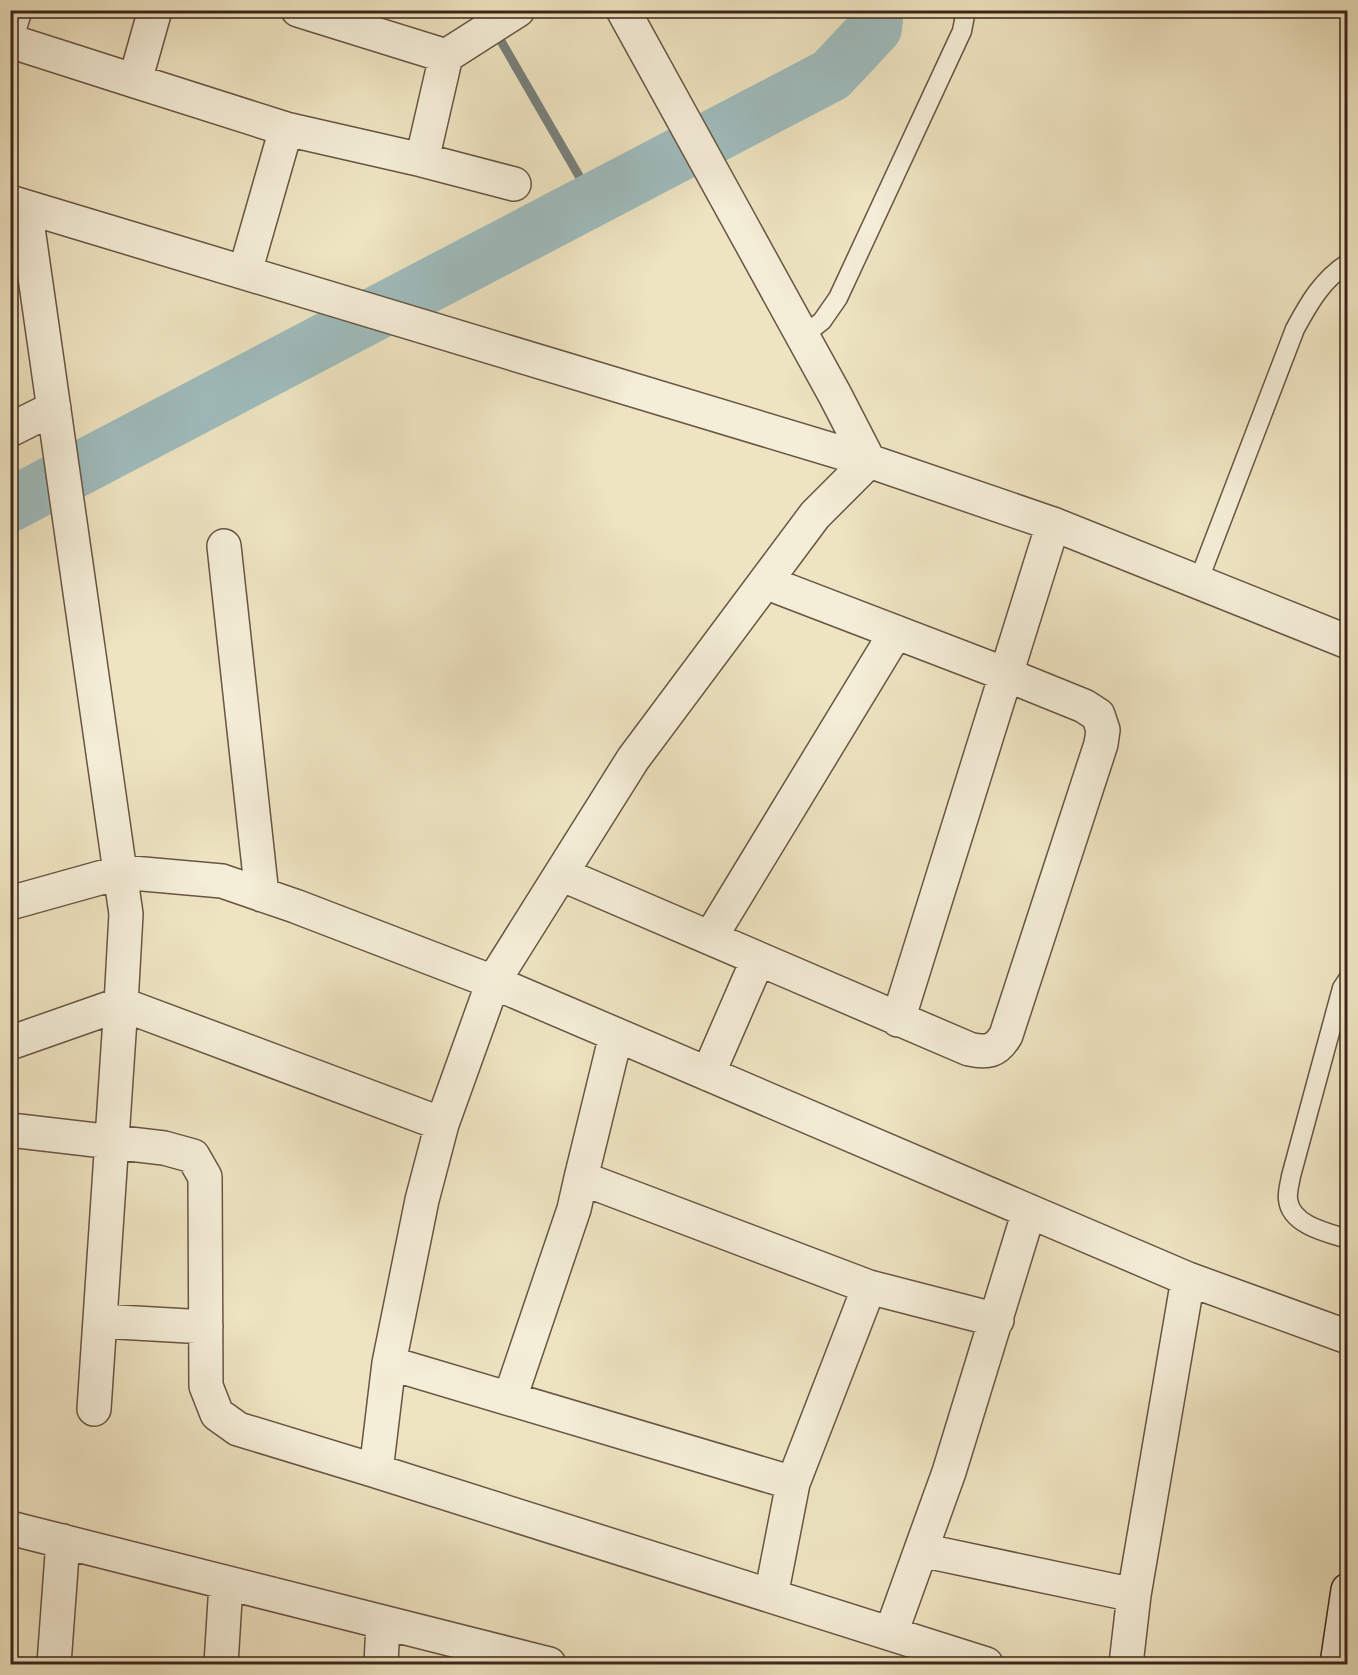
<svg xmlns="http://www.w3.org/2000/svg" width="1358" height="1675" font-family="'IM FELL DW Pica',serif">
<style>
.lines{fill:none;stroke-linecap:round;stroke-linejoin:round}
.stream{stroke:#77807c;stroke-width:9}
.river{stroke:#9fbcbd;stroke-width:54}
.service-casing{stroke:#685544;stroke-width:21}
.minor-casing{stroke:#685544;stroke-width:36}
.secondary-casing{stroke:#3b251a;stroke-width:36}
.service{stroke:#f4edd7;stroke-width:18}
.minor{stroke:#f4edd7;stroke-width:33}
.secondary{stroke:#f4edd7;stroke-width:33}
</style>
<rect width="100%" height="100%" fill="#eee4c1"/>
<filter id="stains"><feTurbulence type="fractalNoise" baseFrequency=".00333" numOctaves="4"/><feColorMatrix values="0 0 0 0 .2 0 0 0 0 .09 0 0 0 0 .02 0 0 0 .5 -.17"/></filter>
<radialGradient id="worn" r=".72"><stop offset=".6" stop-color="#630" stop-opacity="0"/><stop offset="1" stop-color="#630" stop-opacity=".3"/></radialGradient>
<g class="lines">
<path class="stream" d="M 483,10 L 593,200"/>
<path class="river" d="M 10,505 L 831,75 L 875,28 L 877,10"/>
<g class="service-casing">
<path id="service" d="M 803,336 L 822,321 L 838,298 L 962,31 L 966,10
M 1198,582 L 1295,329 C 1309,303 1322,280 1348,263
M 1348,979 L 1342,988 L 1291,1176 C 1290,1183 1287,1192 1288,1199 C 1290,1225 1328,1233 1348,1239"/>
</g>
<g class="minor-casing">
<path id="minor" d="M 155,10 L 135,81 L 286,129 L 422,160 L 446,56 L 298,10
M 10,26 L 15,10
M 10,41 L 135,81
M 446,56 L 518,10
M 422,160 L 514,184
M 10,202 L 869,461 L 1053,524 L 1348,642
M 245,272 L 286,129
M 10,430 L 54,408
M 224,546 L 262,895
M 561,874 L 969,1049 C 987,1053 996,1052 1006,1035 L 1101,744 L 1103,730 L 1098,715 L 1084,706 L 1005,674 L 765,582
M 10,903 L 121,872 L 222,881 L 295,906 L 493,982 L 1188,1279 L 1348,1337
M 710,938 L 896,632
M 898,1020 L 1053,524
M 10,1043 L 121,1004 L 126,914 L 25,207
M 708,1074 L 758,959
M 10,1130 L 164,1148 L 193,1156 L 205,1177 L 206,1386 L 217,1414 L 238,1429 L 376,1471 L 389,1363 L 422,1200 L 442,1124 L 493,982 L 633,759 L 815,515 L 869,461 L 835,395 L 623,10
M 581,1178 L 616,1035
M 100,1321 L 206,1327
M 389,1363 L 793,1483
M 510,1398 L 574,1209 L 581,1178 L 869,1287 L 997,1320
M 94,1409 L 121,1004 L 442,1124
M 376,1471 L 986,1664
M 10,1528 L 549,1664
M 921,1550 L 1134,1595
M 771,1596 L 793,1483 L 869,1287
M 891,1633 L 949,1472 L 1029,1211
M 54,1664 L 63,1541
M 221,1664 L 226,1584
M 381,1664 L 383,1623
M 1126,1664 L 1134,1595 L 1188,1279"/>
</g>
<g class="secondary-casing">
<path id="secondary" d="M 1337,1664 L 1348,1590"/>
</g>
<use href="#service" class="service"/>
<use href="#minor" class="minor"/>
<use href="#secondary" class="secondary"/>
</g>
<rect width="1358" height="1675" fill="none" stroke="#eee4c1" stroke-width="36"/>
<rect x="12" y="12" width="1334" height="1651" fill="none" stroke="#3b251a" stroke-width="3"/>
<rect x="18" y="18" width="1322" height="1639" fill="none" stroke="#3b251a" stroke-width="1.5"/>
<rect width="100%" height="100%" filter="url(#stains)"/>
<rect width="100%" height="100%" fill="url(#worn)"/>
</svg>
